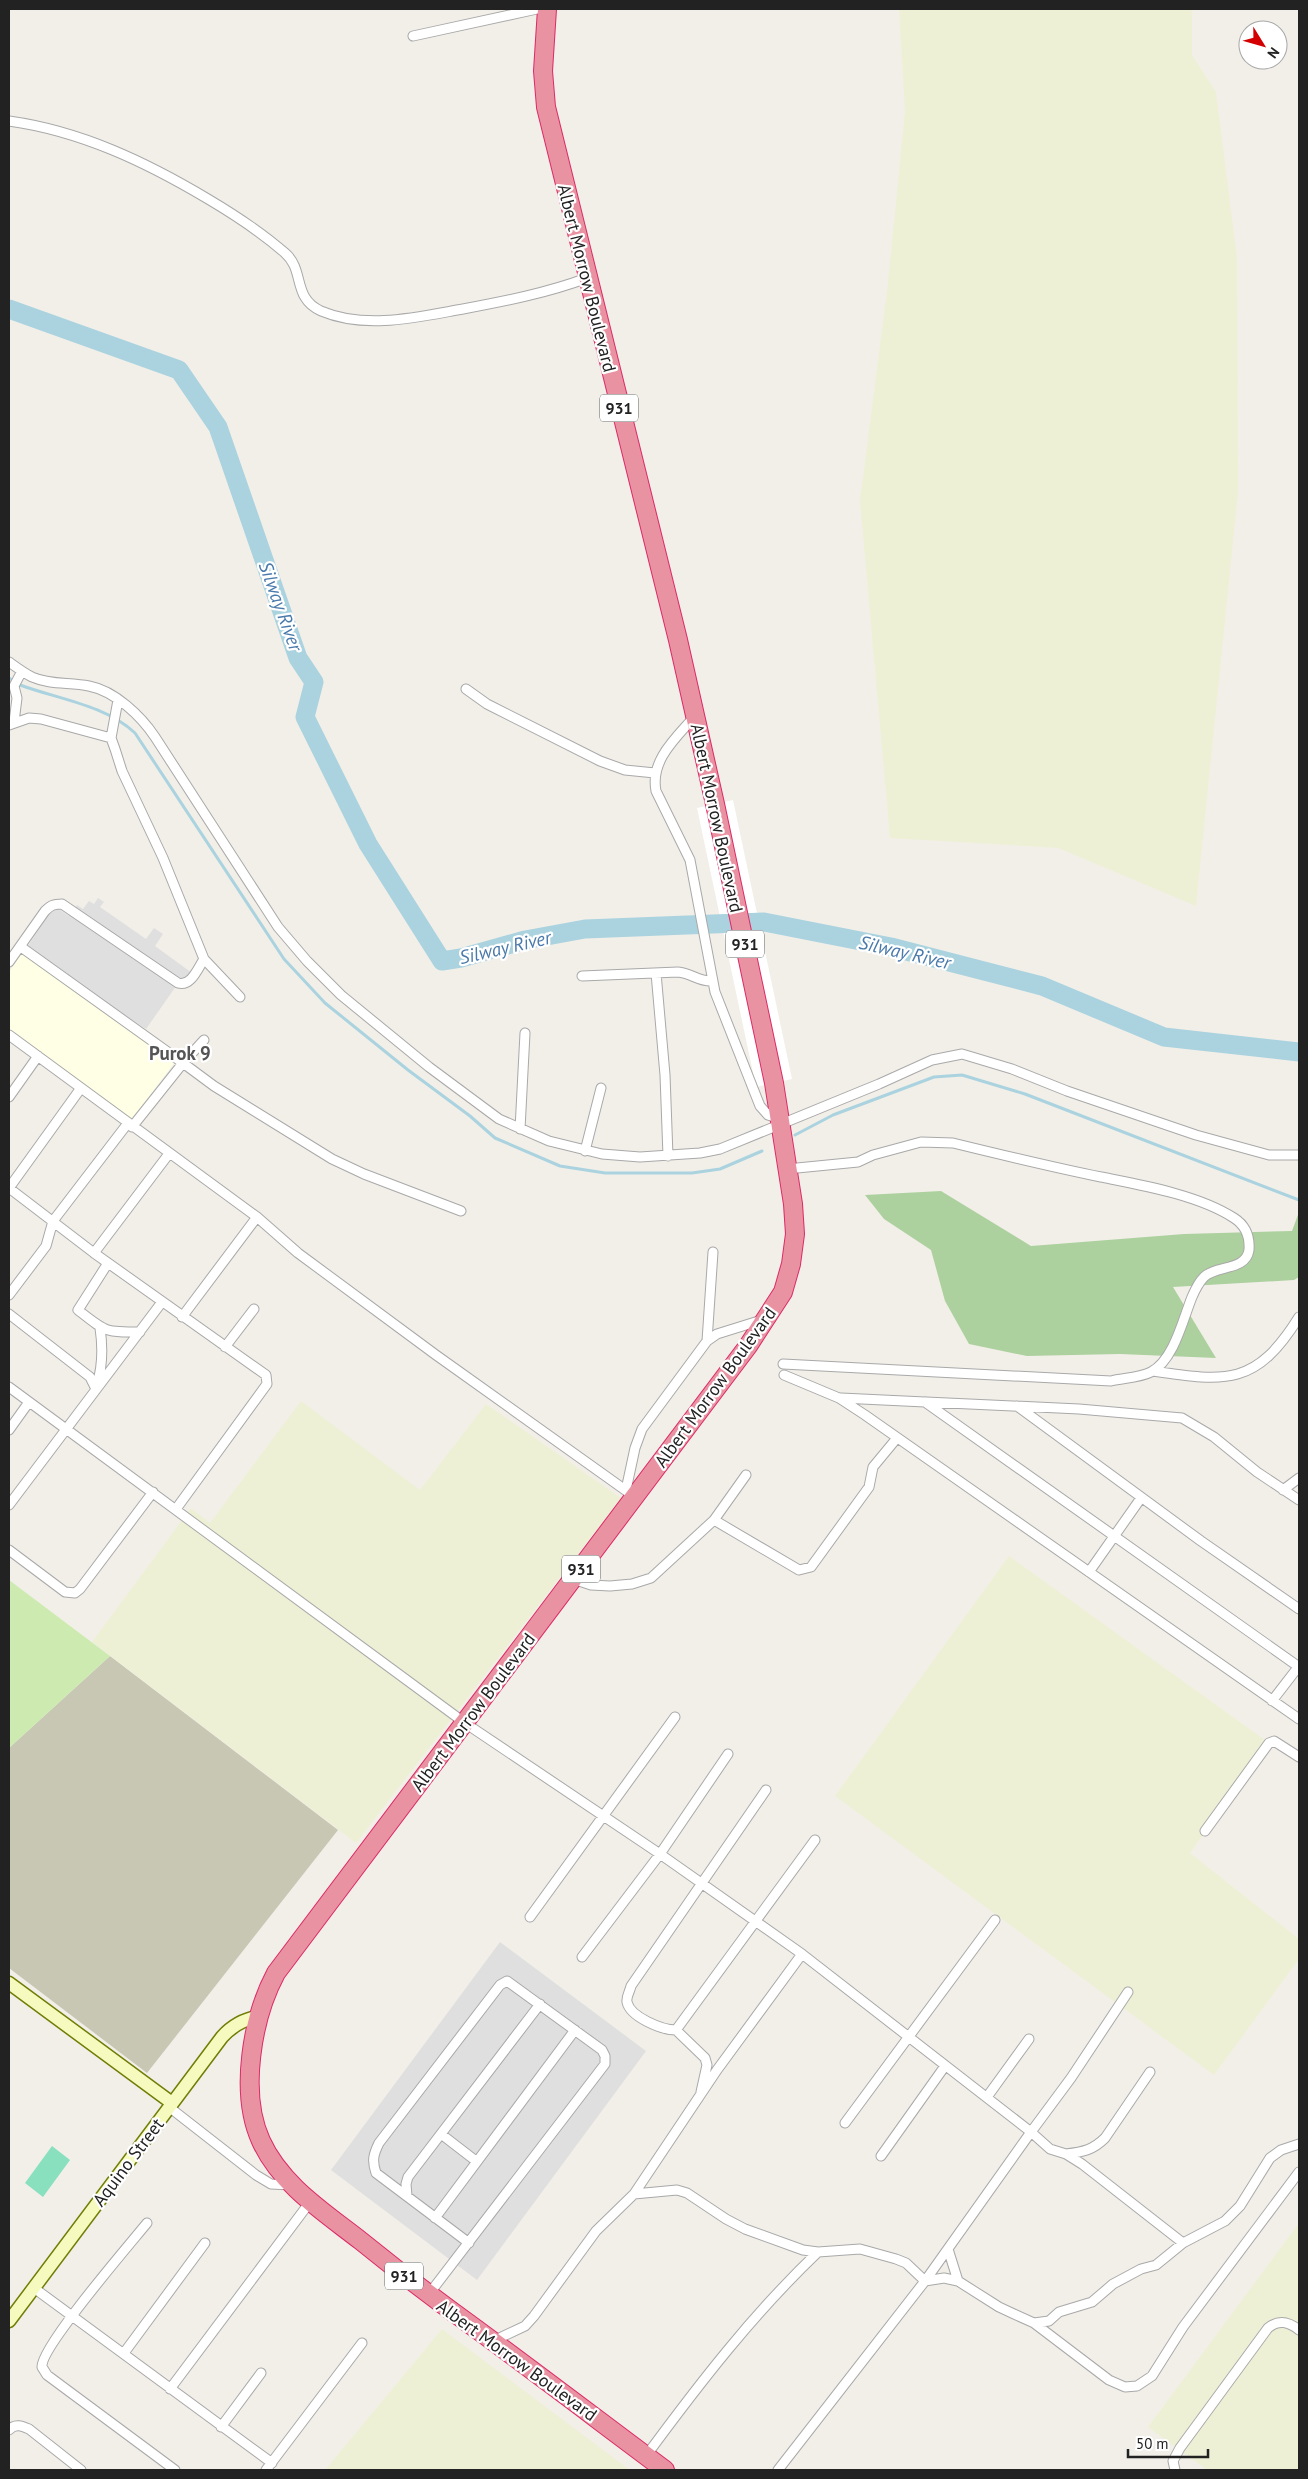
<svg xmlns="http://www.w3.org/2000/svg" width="1308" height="2479" font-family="'PT Sans',sans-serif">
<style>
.residential{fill:#e0dfdf}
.education{fill:#ffffe5}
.construction{fill:#c7c7b4}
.farmland{fill:#eef0d5}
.grass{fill:#cdebb0}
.forest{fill:#add19e}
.pitch{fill:#88e0be}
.pier{fill:#fff}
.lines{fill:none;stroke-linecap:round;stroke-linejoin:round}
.stream{stroke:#aad3df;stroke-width:3}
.river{stroke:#aad3df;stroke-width:19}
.street-casing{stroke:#a9a9a9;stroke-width:11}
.secondary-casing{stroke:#707d05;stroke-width:15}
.highway-casing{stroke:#dc2a67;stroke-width:20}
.street{stroke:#fff;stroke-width:9}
.secondary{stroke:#f7fabf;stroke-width:12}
.highway{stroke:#e892a2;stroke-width:18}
.labels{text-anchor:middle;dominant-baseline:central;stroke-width:4.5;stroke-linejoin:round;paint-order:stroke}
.shield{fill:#fff;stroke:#646464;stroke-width:1}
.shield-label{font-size:16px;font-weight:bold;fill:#222}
.street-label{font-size:18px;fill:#222;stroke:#fff}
.water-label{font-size:19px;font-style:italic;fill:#4a7aab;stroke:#fff}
.neighbourhood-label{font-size:19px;font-weight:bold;fill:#555;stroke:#fff}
</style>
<rect width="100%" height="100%" fill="#f2efe9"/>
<path class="residential" d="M 98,898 L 104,902 L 100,907 L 146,939 L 154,928 L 163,934 L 155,946 L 192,973 L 184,985 L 179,982 L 146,1029 L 26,949 L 54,906 L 69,916 L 77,905 L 83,909 L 89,901 L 94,904 Z
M 500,1942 L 646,2051 L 477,2280 L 331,2170 Z"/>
<path class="education" d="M 22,953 L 176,1061 L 131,1120 L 9,1032 L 9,972 Z"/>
<path class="construction" d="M 110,1656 L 338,1830 L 147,2073 L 9,1968 L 9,1748 Z"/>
<path class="farmland" d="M 899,9 L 1192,9 L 1192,55 L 1216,92 L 1237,257 L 1238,493 L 1196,906 L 1058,848 L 890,838 L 860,501 L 888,283 L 905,111 Z
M 301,1401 L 420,1490 L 486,1404 L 621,1498 L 356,1843 L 92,1642 L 191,1508 L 210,1523 Z
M 1009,1556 L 1269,1743 L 1190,1853 L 1299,1939 L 1299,1959 L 1214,2075 L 835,1796 Z
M 1299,2223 L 1299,2470 L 1207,2470 L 1148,2427 Z
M 442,2329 L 630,2470 L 325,2470 Z"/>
<path class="grass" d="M 9,1580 L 110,1656 L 9,1748 Z"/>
<path class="forest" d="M 941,1191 L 1031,1246 L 1184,1234 L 1292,1231 L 1299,1212 L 1299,1277 L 1294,1280 L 1173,1287 L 1216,1358 L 1120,1354 L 1027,1356 L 969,1344 L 945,1301 L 931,1250 L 884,1219 L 865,1195 Z"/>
<path class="pitch" d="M 52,2146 L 70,2160 L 43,2197 L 25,2183 Z"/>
<path class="pier" d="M 733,800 L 792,1079 L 756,1087 L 697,808 Z"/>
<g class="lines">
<path class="stream" d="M 9,678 L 20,685 C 58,699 105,705 135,733 L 284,959 L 325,1003 L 408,1070 L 470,1116 L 495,1138 L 560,1166 L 605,1173 L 692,1173 L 720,1169 L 762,1151
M 795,1135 L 833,1115 L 934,1077 L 962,1075 L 1025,1094 L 1299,1200"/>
<path class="river" d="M 9,309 L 179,370 L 218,427 L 298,658 L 314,682 L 305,717 L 368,844 L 442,961 L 461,958 L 525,940 L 585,929 L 764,922 L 891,947 L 1042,986 L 1164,1037 L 1299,1052"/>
<g class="street-casing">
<path id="street" d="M 413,36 L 537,9
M 9,121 C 81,131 146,162 208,199 C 235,215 261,232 285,253 C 305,270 292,298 321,311 C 366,330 418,317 463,309 C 505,301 547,293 587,278
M 9,662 C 16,667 24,673 32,677 C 50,685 70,682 89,686 C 115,691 141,716 155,737 L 278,927 L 307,961 L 341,995 L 429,1067 L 499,1119 L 549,1141 L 602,1154 L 640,1157 L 700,1153 L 720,1149 L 879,1084 L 932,1060 L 962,1054 L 1012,1069 L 1067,1091 L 1196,1135 L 1269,1155 L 1299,1155
M 466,689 L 487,704 L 600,761 L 625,770 L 655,773
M 695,716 C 676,738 650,760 656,791 L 690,860 L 715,992 L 760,1106 L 768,1115 L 780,1119
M 14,722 L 17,698 L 14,686 L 22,671
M 9,725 L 29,718 L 41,719 L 111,738
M 21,947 L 183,1063 L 204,1040
M 204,959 L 240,997
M 9,962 L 45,911 C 51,905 54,904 62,904 L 178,983 C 191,987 198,968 204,959 L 163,858 L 122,771 L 115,749 L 111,738 L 118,700
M 656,973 L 665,1075 L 668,1156
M 582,976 L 678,972 C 691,973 699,982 712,981
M 9,1035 L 257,1217 L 298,1253 L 436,1355 L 635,1497
M 9,1097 L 38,1056
M 132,1127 L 183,1063 L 214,1086 L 332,1159 L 364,1174 L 461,1211
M 520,1129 L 525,1033
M 585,1151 L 601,1088
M 9,1188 L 94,1253 L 266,1375 L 267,1384 L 176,1509
M 9,1188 L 81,1088
M 94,1253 L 168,1155
M 108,1263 L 78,1310 C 106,1332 104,1332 140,1332
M 9,1295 L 46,1246 L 53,1221 L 128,1123
M 9,1314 L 90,1377 L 96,1389
M 182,1317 L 257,1217
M 707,1341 L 713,1252
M 225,1347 L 254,1309
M 783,1364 L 1111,1381 C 1123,1378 1139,1378 1151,1372 C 1174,1360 1183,1319 1192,1297 C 1195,1290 1198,1283 1204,1277 C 1216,1265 1246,1271 1249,1250 C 1250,1236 1245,1225 1234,1218 C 1199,1195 1141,1185 1101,1177 C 1051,1167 1002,1155 953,1143 L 921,1142 L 873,1155 L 858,1162 L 787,1169
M 1153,1371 C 1227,1382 1256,1386 1299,1317
M 784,1375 L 839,1398 L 865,1415 L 1299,1719
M 97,1384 C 103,1365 103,1348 100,1328
M 9,1387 L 465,1723 L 660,1854 L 802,1954 L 1031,2132 L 925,2281 L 778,2470
M 841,1398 L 925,1402 L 1299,1667
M 926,1402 L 1079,1409 L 1182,1418 L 1214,1437 L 1257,1472 L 1299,1500
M 1017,1406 L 1201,1541 L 1299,1609
M 9,1430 L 29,1402
M 626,1490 L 635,1448 L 642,1429 L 707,1341 L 717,1334 L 765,1319
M 1283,1490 L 1299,1478
M 9,1505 L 162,1302
M 714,1520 L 799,1570 L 811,1567 L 869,1487 L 873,1467 L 897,1438
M 9,1550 L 65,1592 L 75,1593 L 80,1589 L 153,1492
M 1089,1572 L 1141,1498
M 573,1579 L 591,1585 L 610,1586 L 632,1584 L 651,1578 L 714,1520 L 746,1475
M 1272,1701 L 1299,1666
M 1205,1831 L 1269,1743 L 1274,1741 L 1299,1757
M 530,1917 L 675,1717
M 582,1957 L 660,1854 L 728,1754
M 1128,1992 L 1071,2078 L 1031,2132 L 1050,2149 L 1066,2154 L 1082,2164 L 1183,2243
M 676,2030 L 815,1840
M 701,2092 L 707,2065 L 705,2058 L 676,2030 C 662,2030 630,2017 627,2002 C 626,1997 630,1991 631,1986 L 766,1790
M 987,2097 L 1029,2039
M 169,2107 L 256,2175 L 271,2184 L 291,2185
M 845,2123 L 995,1920
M 441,2134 L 476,2161
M 1066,2154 C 1083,2152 1093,2150 1105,2138 L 1150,2072
M 881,2156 L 945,2066
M 634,2194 L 677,2190 L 687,2193 L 726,2219 L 745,2229 L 803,2250 L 818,2252 L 860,2249 L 896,2259 L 906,2263 L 925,2281 L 944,2278 L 958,2281
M 407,2196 L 406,2184 L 408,2177 L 540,2004
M 435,2218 L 575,2030
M 147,2223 C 130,2244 40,2348 42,2367 L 47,2375 L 175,2470
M 948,2249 L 958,2281 L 999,2307 L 1014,2314 L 1034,2323 L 1049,2321 L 1059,2312 L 1092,2302 L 1113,2284 L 1141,2269 L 1156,2265 L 1183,2243 L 1225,2221 L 1240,2206 L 1270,2158 L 1281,2150 L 1299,2144
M 34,2288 L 272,2463
M 429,2294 L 605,2064 L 605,2056 L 602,2050 L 507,1981 L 500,1985 L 379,2143 C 373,2155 372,2161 376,2173 L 469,2243
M 1034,2323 L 1109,2380 L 1125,2387 L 1137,2386 L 1152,2376 L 1183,2327 L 1299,2172
M 493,2341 L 525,2326 L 534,2316 L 596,2231 L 634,2194 L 717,2070 L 802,1954
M 124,2353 L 205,2243
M 170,2389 L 310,2202
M 221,2427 L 261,2373
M 9,2430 C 15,2423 22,2426 29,2429 L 81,2470
M 646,2456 C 699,2384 753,2314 818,2252
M 266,2470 L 362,2343
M 1175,2470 L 1173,2461 L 1180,2448 L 1268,2328 C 1279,2319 1289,2322 1299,2330"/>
</g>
<g class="secondary-casing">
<path id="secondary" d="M 9,1983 L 172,2103
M 9,2321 L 222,2037 C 232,2026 243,2019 259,2017"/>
</g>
<g class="highway-casing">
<path id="highway" d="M 547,9 L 543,71 L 546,107 L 678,640 L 715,804 L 774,1083 L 793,1204 L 795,1234 L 791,1264 L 783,1292 L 748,1346 L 276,1973 C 252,2018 239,2093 261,2141 C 281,2185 324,2212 361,2241 C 398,2271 436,2300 475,2328 C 539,2375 602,2423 665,2470"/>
</g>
<use href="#street" class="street"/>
<use href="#secondary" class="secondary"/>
<use href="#highway" class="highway"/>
</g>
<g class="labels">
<g class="shield">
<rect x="600" y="394.5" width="38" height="27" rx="4"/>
<rect x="726" y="930.5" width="38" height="27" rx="4"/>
<rect x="562" y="1555.5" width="38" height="27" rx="4"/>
<rect x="385" y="2262.5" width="38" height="27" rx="4"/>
</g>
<g class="shield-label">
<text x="619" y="408">931</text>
<text x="745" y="944">931</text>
<text x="581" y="1569">931</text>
<text x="404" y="2276">931</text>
</g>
<g class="street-label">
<text transform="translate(587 278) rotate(76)">Albert Morrow Boulevard</text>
<text transform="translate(717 818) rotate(78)">Albert Morrow Boulevard</text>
<text transform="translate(715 1387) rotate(-54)">Albert Morrow Boulevard</text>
<text transform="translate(473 1712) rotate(-53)">Albert Morrow Boulevard</text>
<text transform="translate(128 2162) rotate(-53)">Aquino Street</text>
<text transform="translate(517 2360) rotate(36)">Albert Morrow Boulevard</text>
</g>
<g class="water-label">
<text transform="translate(281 606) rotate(70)">Silway River</text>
<text transform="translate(505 947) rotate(-13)">Silway River</text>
<text transform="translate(905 952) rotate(13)">Silway River</text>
</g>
<g class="neighbourhood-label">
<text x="180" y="1053">Purok 9</text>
</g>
</g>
<rect width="1308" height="2479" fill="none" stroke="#222222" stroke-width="20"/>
<g transform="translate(1263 45) rotate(127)"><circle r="24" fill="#ffffff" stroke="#a7a7a7"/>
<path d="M0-4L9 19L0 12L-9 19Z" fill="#d40000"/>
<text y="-8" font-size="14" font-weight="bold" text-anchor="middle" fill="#222222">N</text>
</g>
<path d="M1128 2449v8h80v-8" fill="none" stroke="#222222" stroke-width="2.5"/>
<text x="1136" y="2449" font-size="15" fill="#222222" stroke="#ffffff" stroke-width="4" paint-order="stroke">50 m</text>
</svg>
